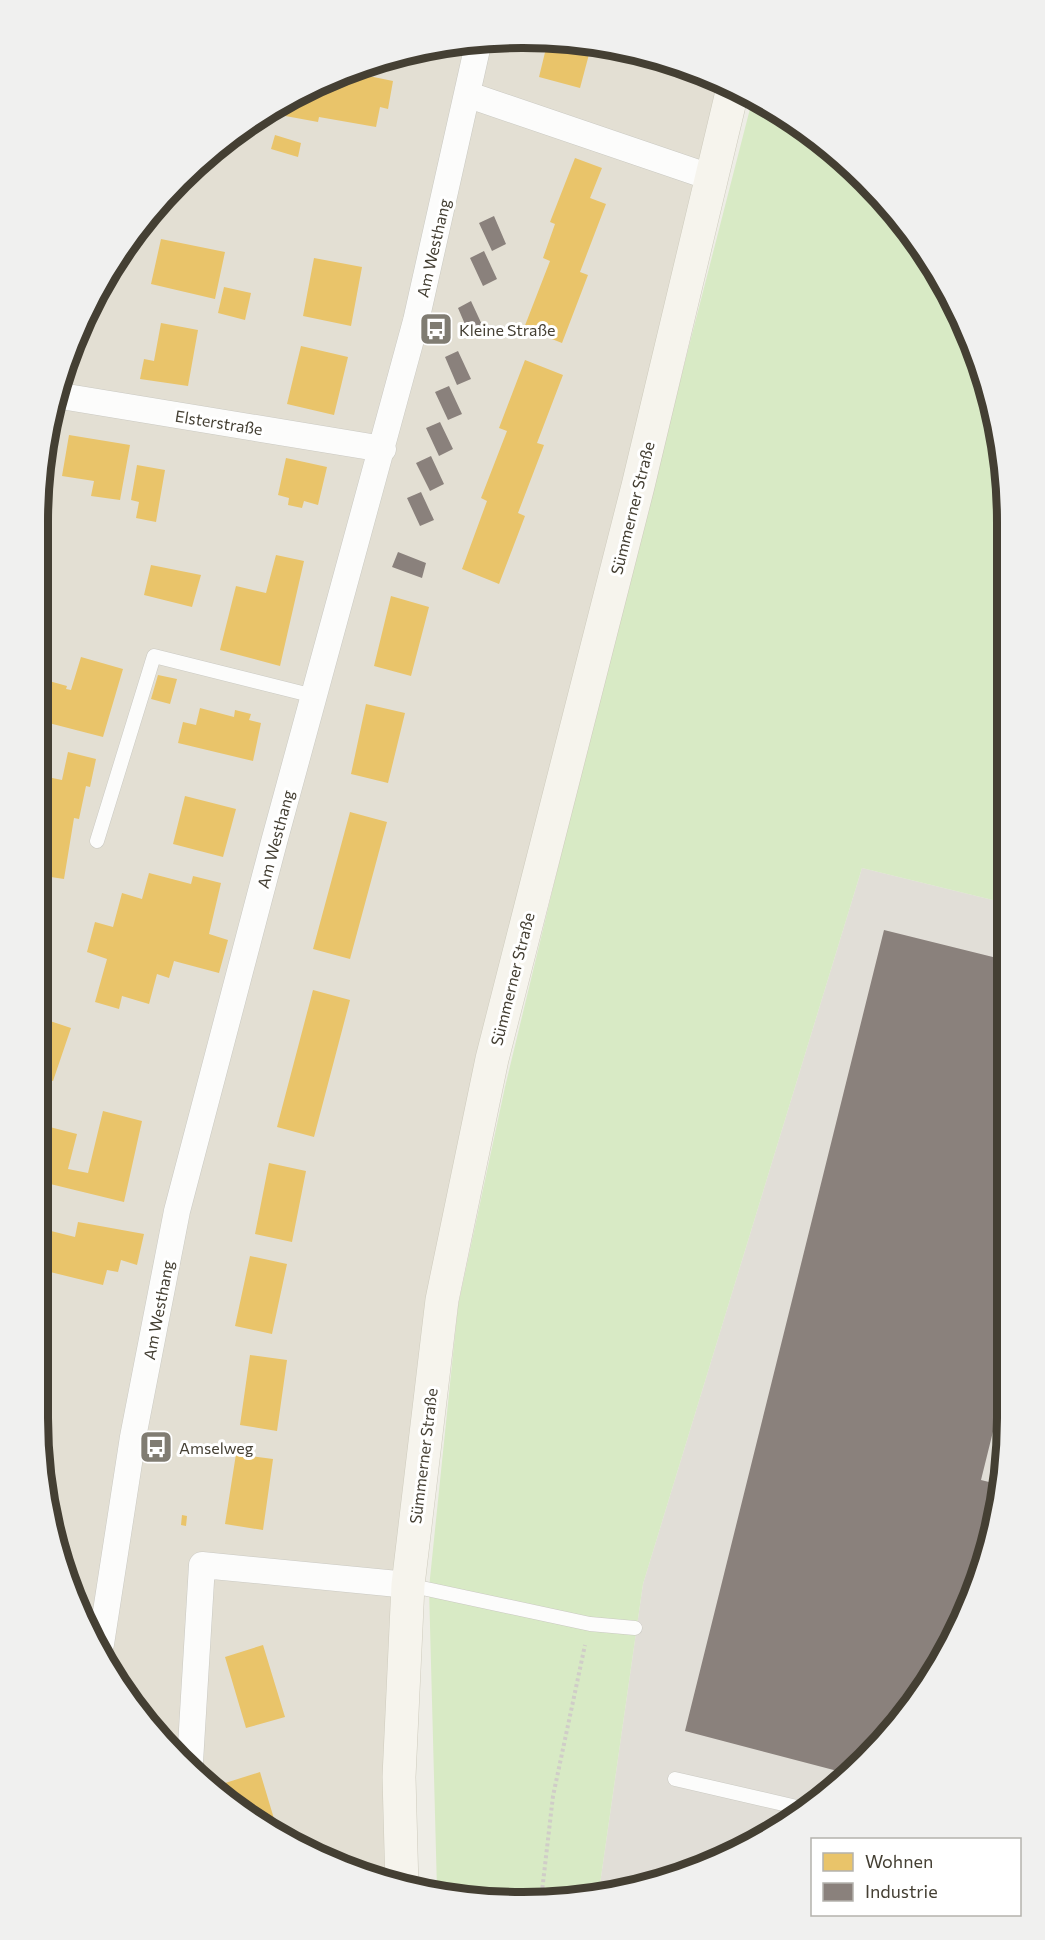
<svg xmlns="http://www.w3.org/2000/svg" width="1045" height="1940" font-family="Commissioner,sans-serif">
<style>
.residential{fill:#e3dfd3}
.industrial{fill:#e1ded7}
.green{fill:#d8eac5}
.homes{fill:#e9c46a}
.industry{fill:#8a817c}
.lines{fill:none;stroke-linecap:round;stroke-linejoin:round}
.service-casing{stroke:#cac9c2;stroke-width:15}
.minor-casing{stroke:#cac9c2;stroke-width:27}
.secondary-casing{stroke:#cecbbd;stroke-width:34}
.path{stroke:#d0cdc8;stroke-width:4;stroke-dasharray:3 3;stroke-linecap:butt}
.service{stroke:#fcfcfb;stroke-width:14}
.minor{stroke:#fcfcfb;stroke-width:26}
.secondary{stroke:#f6f4ed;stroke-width:33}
.labels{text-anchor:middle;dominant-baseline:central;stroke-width:6;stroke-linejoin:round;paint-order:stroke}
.street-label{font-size:16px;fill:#443f33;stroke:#fff}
.poi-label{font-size:16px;fill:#443f33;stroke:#fff;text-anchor:start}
.rim{fill:none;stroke:#443f33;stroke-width:8}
</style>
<rect width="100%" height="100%" fill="#eeede6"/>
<path class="residential" d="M 490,39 L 585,42 L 678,63 L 733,88 L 479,1067 L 410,1584 L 397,1886 L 253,1821 L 138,1713 L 63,1574 L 38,1417 L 39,491 L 54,397 L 102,280 L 158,203 L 227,138 L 308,88 L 397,54 Z"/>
<path class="industrial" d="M 862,868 L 1005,903 L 1006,1449 L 991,1543 L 943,1660 L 843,1782 L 708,1865 L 599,1891 L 643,1584 Z"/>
<path class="green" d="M 753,97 L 765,102 L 843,158 L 926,253 L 982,366 L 1003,460 L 1005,903 L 862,868 L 643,1584 L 599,1891 L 555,1901 L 437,1890 L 429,1588 L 458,1306 L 505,1087 L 603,681 Z"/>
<path class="homes" d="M 548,40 L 592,43 L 580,88 L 539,77 Z
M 349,72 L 393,81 L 388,109 L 380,107 L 376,127 L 319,117 L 318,122 L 280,115 L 282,104 L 308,88 Z
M 275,135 L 301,143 L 298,157 L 271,149 Z
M 575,158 L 602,168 L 590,198 L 606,204 L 580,272 L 588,275 L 562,343 L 524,328 L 550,261 L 543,258 L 555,224 L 550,222 Z
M 161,239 L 225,252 L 215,299 L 151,284 Z
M 314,258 L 362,267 L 351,326 L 303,316 Z
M 224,287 L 251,293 L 245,320 L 218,313 Z
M 161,323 L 198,330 L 188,386 L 140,379 L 144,359 L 154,361 Z
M 301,346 L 348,357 L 334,415 L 287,404 Z
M 525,360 L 563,375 L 537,443 L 544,445 L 518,513 L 525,516 L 499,584 L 462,569 L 487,501 L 481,498 L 507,431 L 499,428 Z
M 69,435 L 130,445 L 120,500 L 91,496 L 94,481 L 62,476 Z
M 286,458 L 327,467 L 318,505 L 304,501 L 302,508 L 288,505 L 289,498 L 278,495 Z
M 137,465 L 165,470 L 156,522 L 136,518 L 139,502 L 131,500 Z
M 276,555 L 304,561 L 280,666 L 220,650 L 236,586 L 266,593 Z
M 151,565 L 201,575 L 192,607 L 144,595 Z
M 391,596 L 429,607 L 411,676 L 374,666 Z
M 81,657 L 123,669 L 103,737 L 41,721 L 49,681 L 67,686 L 66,689 L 71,690 Z
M 158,675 L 177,679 L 170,704 L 151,699 Z
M 366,704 L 405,713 L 388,783 L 351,774 Z
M 200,708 L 234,717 L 235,710 L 251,714 L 249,720 L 261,723 L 253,761 L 178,743 L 183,722 L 196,725 Z
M 68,752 L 96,759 L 90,787 L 86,786 L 79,819 L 74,818 L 64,879 L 38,875 L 43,844 L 38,843 L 38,775 L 62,780 Z
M 185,796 L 236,809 L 223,857 L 173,844 Z
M 350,812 L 387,822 L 350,959 L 313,949 Z
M 149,873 L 191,884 L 193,876 L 221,883 L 209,934 L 228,940 L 219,973 L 174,961 L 169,978 L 157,974 L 149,1004 L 122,996 L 119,1009 L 95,1002 L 107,959 L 87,952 L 95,922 L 113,927 L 122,893 L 142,899 Z
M 38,961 L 47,961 L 38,986 Z
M 313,990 L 350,1000 L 314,1137 L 277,1127 Z
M 38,1017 L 71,1028 L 53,1081 L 38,1076 Z
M 103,1111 L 142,1121 L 124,1202 L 38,1181 L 38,1124 L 77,1134 L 68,1169 L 88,1173 Z
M 269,1163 L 306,1171 L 292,1242 L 255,1234 Z
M 78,1222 L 144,1234 L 137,1265 L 121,1260 L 118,1272 L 107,1270 L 103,1285 L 38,1269 L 47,1230 L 75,1237 Z
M 250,1256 L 287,1264 L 272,1334 L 235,1326 Z
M 38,1301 L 43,1302 L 40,1318 L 43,1319 L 39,1345 Z
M 250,1355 L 287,1360 L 277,1431 L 240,1425 Z
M 236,1454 L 273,1459 L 263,1530 L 225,1524 Z
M 182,1515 L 187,1516 L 186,1526 L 181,1525 Z
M 263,1645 L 285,1717 L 246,1728 L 225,1657 Z
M 260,1772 L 278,1832 L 253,1821 L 225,1794 L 222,1784 Z"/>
<path class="industry" d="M 494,216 L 506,244 L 492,251 L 479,223 Z
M 484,251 L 497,279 L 483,286 L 470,258 Z
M 471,301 L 484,329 L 470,336 L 458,308 Z
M 458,351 L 471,379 L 457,385 L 445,357 Z
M 449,386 L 462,414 L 448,420 L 435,392 Z
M 440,422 L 453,449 L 439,456 L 426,428 Z
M 431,456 L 444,484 L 430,491 L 416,463 Z
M 421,492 L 434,520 L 420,526 L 407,498 Z
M 398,552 L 426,563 L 422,578 L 392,567 Z
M 884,930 L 1005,960 L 1006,1379 L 981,1480 L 1001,1485 L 991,1543 L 943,1660 L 849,1774 L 685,1731 Z"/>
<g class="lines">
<g class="service-casing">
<path id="service" d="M 97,841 L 154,656 L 314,696
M 408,1585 L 590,1624 L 635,1628
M 675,1779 L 801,1808"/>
</g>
<g class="minor-casing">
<path id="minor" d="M 469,95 L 710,177
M 55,395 L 383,449
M 101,1644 L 133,1437 L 177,1211 L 274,842 L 416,321 L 479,40
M 190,1762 L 202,1565 L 408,1585"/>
</g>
<g class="secondary-casing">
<path id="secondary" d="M 402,1887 L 399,1777 L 408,1585 L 442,1300 L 492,1059 L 638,486 L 733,88"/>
</g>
<path class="path" d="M 541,1900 L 553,1796 L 585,1645"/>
<use href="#service" class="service"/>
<use href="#minor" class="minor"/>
<use href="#secondary" class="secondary"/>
</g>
<defs>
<g id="bus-square" transform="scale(1.725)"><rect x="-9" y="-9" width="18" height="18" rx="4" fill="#807c72" stroke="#fff"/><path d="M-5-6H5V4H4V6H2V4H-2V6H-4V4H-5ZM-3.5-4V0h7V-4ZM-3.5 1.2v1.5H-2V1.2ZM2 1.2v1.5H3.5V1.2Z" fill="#fff"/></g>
</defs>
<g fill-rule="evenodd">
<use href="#bus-square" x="436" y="329"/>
<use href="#bus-square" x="156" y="1447"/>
</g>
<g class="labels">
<g class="street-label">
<text transform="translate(433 248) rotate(-77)">Am Westhang</text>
<text transform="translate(219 422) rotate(9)">Elsterstraße</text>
<text transform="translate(632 508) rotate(-76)">Sümmerner Straße</text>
<text transform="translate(275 839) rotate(-75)">Am Westhang</text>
<text transform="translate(512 979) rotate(-76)">Sümmerner Straße</text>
<text transform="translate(158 1310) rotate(-79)">Am Westhang</text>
<text transform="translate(423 1456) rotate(-83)">Sümmerner Straße</text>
</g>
<g class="poi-label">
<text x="459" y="329">Kleine Straße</text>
<text x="179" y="1447">Amselweg</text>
</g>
</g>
<path d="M0 0H1045V1940H0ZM522 48H523A474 474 0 0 1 997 522V1418A474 474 0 0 1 523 1892H522A474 474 0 0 1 48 1418V522A474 474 0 0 1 522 48Z" fill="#f0f0ef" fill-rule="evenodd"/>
<path class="rim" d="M522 48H523A474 474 0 0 1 997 522V1418A474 474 0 0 1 523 1892H522A474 474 0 0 1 48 1418V522A474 474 0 0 1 522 48Z"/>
<rect x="811" y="1838" width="210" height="78" fill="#ffffff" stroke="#b4b2ad" stroke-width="1.5"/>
<rect x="823" y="1853" width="30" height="18" fill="#e9c46a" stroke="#b4b2ad" stroke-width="1.5"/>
<text x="865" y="1868" font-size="18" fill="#443f33">Wohnen</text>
<rect x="823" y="1883" width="30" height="18" fill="#8a817c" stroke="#b4b2ad" stroke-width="1.5"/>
<text x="865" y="1898" font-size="18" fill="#443f33">Industrie</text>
</svg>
